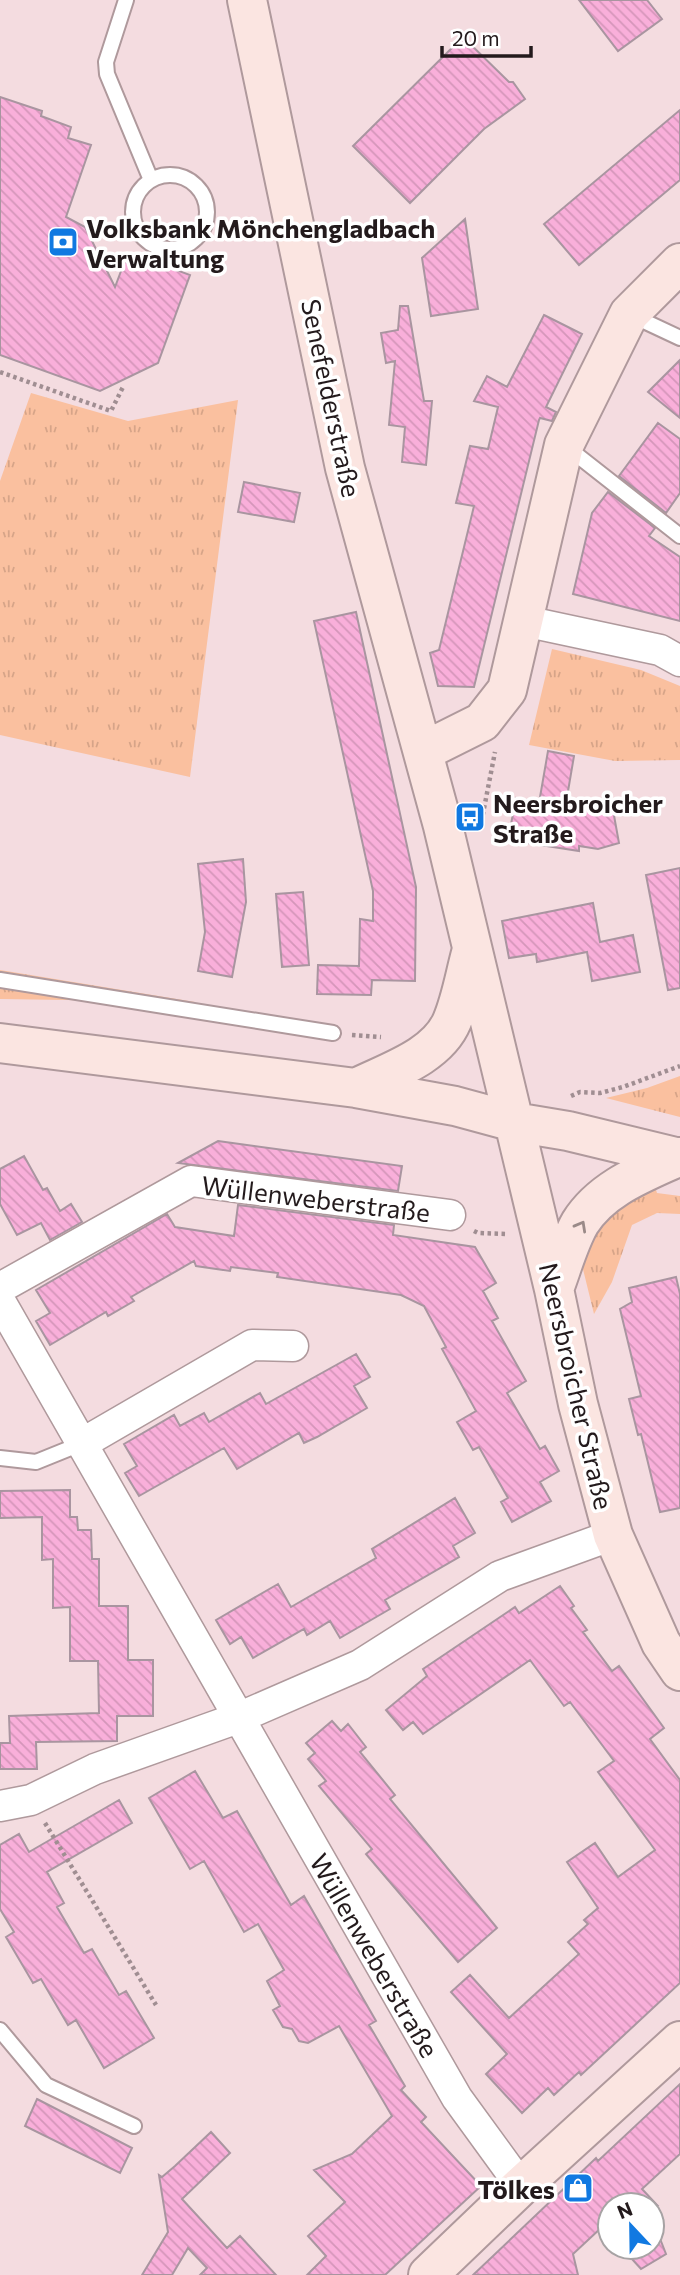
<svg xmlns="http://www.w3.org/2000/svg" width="680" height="2275" font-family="Commissioner,sans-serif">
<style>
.grass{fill:url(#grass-tufts)}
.building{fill:url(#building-back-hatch);stroke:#a995a0;stroke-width:2}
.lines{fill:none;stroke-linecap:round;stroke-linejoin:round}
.lane-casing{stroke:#af999c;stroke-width:18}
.street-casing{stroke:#af999c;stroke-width:33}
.secondary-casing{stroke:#af999c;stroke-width:42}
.path{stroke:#a08e92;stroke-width:4.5;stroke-dasharray:3.5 3.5;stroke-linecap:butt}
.lane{stroke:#fff;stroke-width:14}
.street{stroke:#fff;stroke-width:30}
.secondary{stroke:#fbe5e1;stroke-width:38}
.oneway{stroke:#9a8a88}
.labels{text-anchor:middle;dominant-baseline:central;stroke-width:7;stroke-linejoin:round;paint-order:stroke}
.poi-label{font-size:26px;font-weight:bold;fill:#231a1c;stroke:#fff;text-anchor:start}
.street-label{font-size:26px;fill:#231a1c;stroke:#fff}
</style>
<defs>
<pattern id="grass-tufts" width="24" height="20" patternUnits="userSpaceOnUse" patternTransform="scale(1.75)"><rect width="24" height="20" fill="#fac09f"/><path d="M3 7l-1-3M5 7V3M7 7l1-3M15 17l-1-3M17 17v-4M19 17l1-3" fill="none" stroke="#d6a488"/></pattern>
<pattern id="building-back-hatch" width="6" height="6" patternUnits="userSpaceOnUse" patternTransform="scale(1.75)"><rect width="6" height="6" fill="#f9afda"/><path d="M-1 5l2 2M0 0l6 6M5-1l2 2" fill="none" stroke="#d596ba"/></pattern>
</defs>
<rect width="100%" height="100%" fill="#f4dce0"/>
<path class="grass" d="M 31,393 L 128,421 L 238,400 L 190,777 L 0,735 L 0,481 Z
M 552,649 L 641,670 L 680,686 L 680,760 L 615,761 L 529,745 Z
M 0,970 L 195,1002 L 0,999 Z
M 680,1076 L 680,1117 L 606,1098 L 647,1088 Z
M 654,1183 L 657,1193 L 680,1196 L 680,1214 L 657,1213 L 632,1225 L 612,1282 L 594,1314 L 581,1261 L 592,1229 Z"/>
<path class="building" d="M 579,0 L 647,0 L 662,19 L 618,51 Z
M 463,37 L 509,82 L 513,82 L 525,99 L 484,129 L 410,203 L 353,146 Z
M 0,97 L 42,111 L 41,116 L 71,127 L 68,138 L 91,145 L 66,217 L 85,227 L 115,287 L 126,258 L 153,267 L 155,262 L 190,275 L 158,363 L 100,391 L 0,355 Z
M 680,110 L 680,180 L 579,265 L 544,224 Z
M 465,219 L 478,309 L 431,316 L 422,258 Z
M 400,306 L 408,306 L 424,401 L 432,401 L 426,465 L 402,462 L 405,427 L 389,425 L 395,361 L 386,363 L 381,333 L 398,330 Z
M 544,315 L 582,334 L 546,407 L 556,412 L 552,421 L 540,418 L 539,420 L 474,687 L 438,686 L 430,653 L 439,650 L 474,506 L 456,503 L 470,446 L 488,449 L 498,407 L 474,401 L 487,376 L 507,387 Z
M 680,360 L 680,418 L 648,392 Z
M 658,423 L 680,439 L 680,493 L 666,513 L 619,476 Z
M 244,482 L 300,493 L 294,522 L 238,512 Z
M 608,492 L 655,528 L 649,536 L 680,557 L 680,621 L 573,594 L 592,513 Z
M 356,612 L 416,887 L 415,981 L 372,980 L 371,995 L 317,994 L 318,965 L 359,966 L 360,919 L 373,921 L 373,891 L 314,621 Z
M 548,751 L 574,756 L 566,803 L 613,810 L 619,843 L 598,849 L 579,846 L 579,851 L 508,840 L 516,798 L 539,803 Z
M 243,859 L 246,902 L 232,977 L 198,971 L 205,932 L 198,864 Z
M 680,868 L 680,988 L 668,990 L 646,875 Z
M 303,892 L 309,965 L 282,967 L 276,894 Z
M 593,903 L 600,942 L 633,935 L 640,972 L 592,981 L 587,952 L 537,962 L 536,954 L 509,958 L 502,921 Z
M 218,1141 L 402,1166 L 398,1191 L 178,1163 Z
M 24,1156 L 43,1190 L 47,1188 L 60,1211 L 71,1204 L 82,1222 L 50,1240 L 41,1223 L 17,1235 L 0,1204 L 0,1169 Z
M 238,1205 L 394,1225 L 393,1235 L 475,1247 L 496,1283 L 483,1291 L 498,1318 L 492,1321 L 526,1381 L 507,1393 L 540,1449 L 545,1446 L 559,1471 L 540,1482 L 551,1501 L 512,1522 L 501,1502 L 508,1498 L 479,1447 L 473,1450 L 457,1422 L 476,1411 L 442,1349 L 446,1347 L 424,1306 L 401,1295 L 277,1277 L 278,1273 L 231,1267 L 230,1271 L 196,1266 L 194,1261 L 131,1297 L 134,1301 L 108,1316 L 106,1312 L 50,1345 L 36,1321 L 50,1313 L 36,1290 L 167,1214 L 175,1227 L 234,1236 Z
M 676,1277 L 680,1294 L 680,1508 L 660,1512 L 641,1434 L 638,1435 L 629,1399 L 641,1396 L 620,1309 L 632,1302 L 629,1288 Z
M 356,1354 L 370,1377 L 354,1386 L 367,1408 L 317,1437 L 304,1443 L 299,1433 L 237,1469 L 224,1448 L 139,1496 L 125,1473 L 137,1466 L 124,1444 L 174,1415 L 180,1426 L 204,1413 L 209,1422 L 260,1393 L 266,1404 Z
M 70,1490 L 70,1517 L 77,1517 L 78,1530 L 91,1530 L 92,1559 L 99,1559 L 99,1606 L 128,1606 L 128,1660 L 153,1660 L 153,1716 L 117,1716 L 117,1741 L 36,1742 L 37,1769 L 0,1769 L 0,1743 L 10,1743 L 9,1716 L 99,1713 L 98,1661 L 70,1661 L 70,1607 L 53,1608 L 53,1559 L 42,1560 L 42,1517 L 0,1518 L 0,1491 Z
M 455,1498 L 475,1533 L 453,1546 L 459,1557 L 385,1600 L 390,1609 L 340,1638 L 330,1621 L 307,1635 L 304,1629 L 253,1658 L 241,1637 L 230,1644 L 216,1620 L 278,1584 L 291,1607 L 376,1558 L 372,1549 Z
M 560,1586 L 574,1606 L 571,1608 L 587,1630 L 583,1632 L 612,1671 L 619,1666 L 664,1728 L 650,1739 L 680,1780 L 680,1983 L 581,2075 L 579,2072 L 554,2095 L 548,2088 L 522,2113 L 486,2074 L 507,2054 L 451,1992 L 470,1975 L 509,2018 L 579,1954 L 568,1942 L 588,1924 L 584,1920 L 598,1908 L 567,1862 L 595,1843 L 618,1877 L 655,1850 L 598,1772 L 614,1761 L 570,1702 L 564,1706 L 530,1660 L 423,1734 L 413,1722 L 403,1730 L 386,1710 L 427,1676 L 423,1669 L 515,1607 L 519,1613 Z
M 332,1721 L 341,1731 L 348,1724 L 366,1747 L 360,1752 L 395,1795 L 390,1799 L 497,1928 L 458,1962 L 366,1854 L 372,1849 L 319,1786 L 326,1781 L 308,1759 L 315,1753 L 306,1743 Z
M 195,1771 L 223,1818 L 237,1811 L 291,1905 L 304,1896 L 376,2021 L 369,2025 L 405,2086 L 401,2090 L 426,2117 L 421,2122 L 481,2186 L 385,2275 L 307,2275 L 326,2256 L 308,2236 L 345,2202 L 314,2170 L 352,2154 L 392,2116 L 339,2026 L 308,2043 L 299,2041 L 292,2029 L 283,2027 L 273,2010 L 280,2006 L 267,1981 L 284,1970 L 258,1924 L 244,1932 L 204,1861 L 190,1869 L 149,1798 Z
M 119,1800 L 132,1823 L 47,1872 L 64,1903 L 57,1907 L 84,1953 L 92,1949 L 119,1995 L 126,1991 L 154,2038 L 104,2068 L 76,2020 L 68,2025 L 41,1979 L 33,1983 L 6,1937 L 14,1932 L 0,1909 L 0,1845 L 19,1834 L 29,1852 Z
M 680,2084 L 680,2154 L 642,2189 L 657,2205 L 610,2205 L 610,2236 L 602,2227 L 573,2254 L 578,2275 L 473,2275 L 596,2158 L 598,2161 Z
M 37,2099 L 132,2148 L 120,2173 L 25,2126 Z
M 211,2132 L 230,2153 L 182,2199 L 227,2248 L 240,2236 L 276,2275 L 200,2275 L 207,2268 L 188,2248 L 172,2275 L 142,2275 L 168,2232 L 159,2175 L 162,2177 L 175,2166 Z
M 652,2218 L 666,2254 L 641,2269 L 621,2247 L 652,2247 Z"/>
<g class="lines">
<g class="lane-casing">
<path id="lane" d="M 126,0 L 106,62 L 107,74 L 151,180
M133 212a37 37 0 1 1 74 0a37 37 0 1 1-74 0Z
M 631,315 L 680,338
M 568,448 L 680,536
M 0,980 L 333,1033
M 0,1458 L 36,1462 L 83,1443
M 0,2030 L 46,2085 L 134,2126"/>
</g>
<g class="street-casing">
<path id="street" d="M 524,621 L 660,650 L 680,661
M 0,1288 L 191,1181 L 450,1215
M 0,1301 L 457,2098 L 521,2186
M 83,1443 L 252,1345 L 293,1346
M 0,1806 L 31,1800 L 95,1769 L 238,1718 L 360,1665 L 500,1576 L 613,1535"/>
</g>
<g class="secondary-casing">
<path id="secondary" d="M 247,0 L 345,468 L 443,826 L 554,1289 L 578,1404 L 613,1535 L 661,1643 L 680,1671
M 424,751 L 482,722 L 507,690 L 564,445 L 629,314 L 680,263
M 0,1043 L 356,1088 L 455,1106 L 514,1122 L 568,1131 L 680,1158
M 356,1088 C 388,1072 437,1057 452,1021 C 461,1000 465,975 471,953
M 554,1289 C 562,1268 569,1242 580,1223 C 602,1188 643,1173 678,1157
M 428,2275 L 521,2186 L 680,2041"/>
</g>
<path class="path" d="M 0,372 L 111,411 L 124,385
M 480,829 L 495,752
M 352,1035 L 381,1037
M 571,1096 L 580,1092 L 600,1093 L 623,1087 L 680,1066
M 474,1231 L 478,1233 L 507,1234
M 45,1823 L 156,2005"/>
<use href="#lane" class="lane"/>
<use href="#street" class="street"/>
<use href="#secondary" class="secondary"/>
</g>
<defs><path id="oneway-chevron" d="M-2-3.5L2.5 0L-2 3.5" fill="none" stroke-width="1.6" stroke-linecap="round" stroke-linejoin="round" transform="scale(1.75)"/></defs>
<use class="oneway" href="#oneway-chevron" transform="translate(581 1226) rotate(-61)"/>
<defs>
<g id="bank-square" transform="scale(1.575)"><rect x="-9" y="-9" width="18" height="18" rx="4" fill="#1179e1" stroke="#fff"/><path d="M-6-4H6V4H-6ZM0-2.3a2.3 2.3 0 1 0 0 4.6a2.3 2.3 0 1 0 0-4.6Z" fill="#fff"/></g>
<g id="bus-square" transform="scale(1.575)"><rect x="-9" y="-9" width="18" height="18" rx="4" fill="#1179e1" stroke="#fff"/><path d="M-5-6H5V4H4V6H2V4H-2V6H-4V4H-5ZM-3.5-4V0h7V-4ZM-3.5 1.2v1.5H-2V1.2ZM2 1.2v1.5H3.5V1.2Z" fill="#fff"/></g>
<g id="shop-square" transform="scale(1.575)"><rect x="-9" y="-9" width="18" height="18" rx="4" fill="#1179e1" stroke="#fff"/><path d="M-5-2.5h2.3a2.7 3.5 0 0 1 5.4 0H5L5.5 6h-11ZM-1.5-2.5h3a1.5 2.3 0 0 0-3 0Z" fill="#fff"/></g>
</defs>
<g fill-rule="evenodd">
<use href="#bank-square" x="63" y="242"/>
<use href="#bus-square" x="470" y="817"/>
<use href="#shop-square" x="578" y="2188"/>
</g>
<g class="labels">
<g class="poi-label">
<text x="86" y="227">Volksbank Mönchengladbach<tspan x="86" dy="30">Verwaltung</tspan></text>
<text x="493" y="802">Neersbroicher<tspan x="493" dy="30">Straße</tspan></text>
<text x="555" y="2188" text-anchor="end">Tölkes</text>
</g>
<g class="street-label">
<text transform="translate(332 398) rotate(78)">Senefelderstraße</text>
<text transform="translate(316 1198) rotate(7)">Wüllenweberstraße</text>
<text transform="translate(577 1386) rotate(77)">Neersbroicher Straße</text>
<text transform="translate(375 1955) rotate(60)">Wüllenweberstraße</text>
</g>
</g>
<g transform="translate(631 2226) rotate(338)"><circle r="33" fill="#ffffff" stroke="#a7a3a4" stroke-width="2"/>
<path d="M0-5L12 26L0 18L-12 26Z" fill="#1179e1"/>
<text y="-10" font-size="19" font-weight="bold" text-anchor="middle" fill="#231a1c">N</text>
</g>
<path d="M442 46v10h89v-10" fill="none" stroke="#231a1c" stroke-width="3.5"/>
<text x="452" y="46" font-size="21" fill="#231a1c" stroke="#ffffff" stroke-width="5" paint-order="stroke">20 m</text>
</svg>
